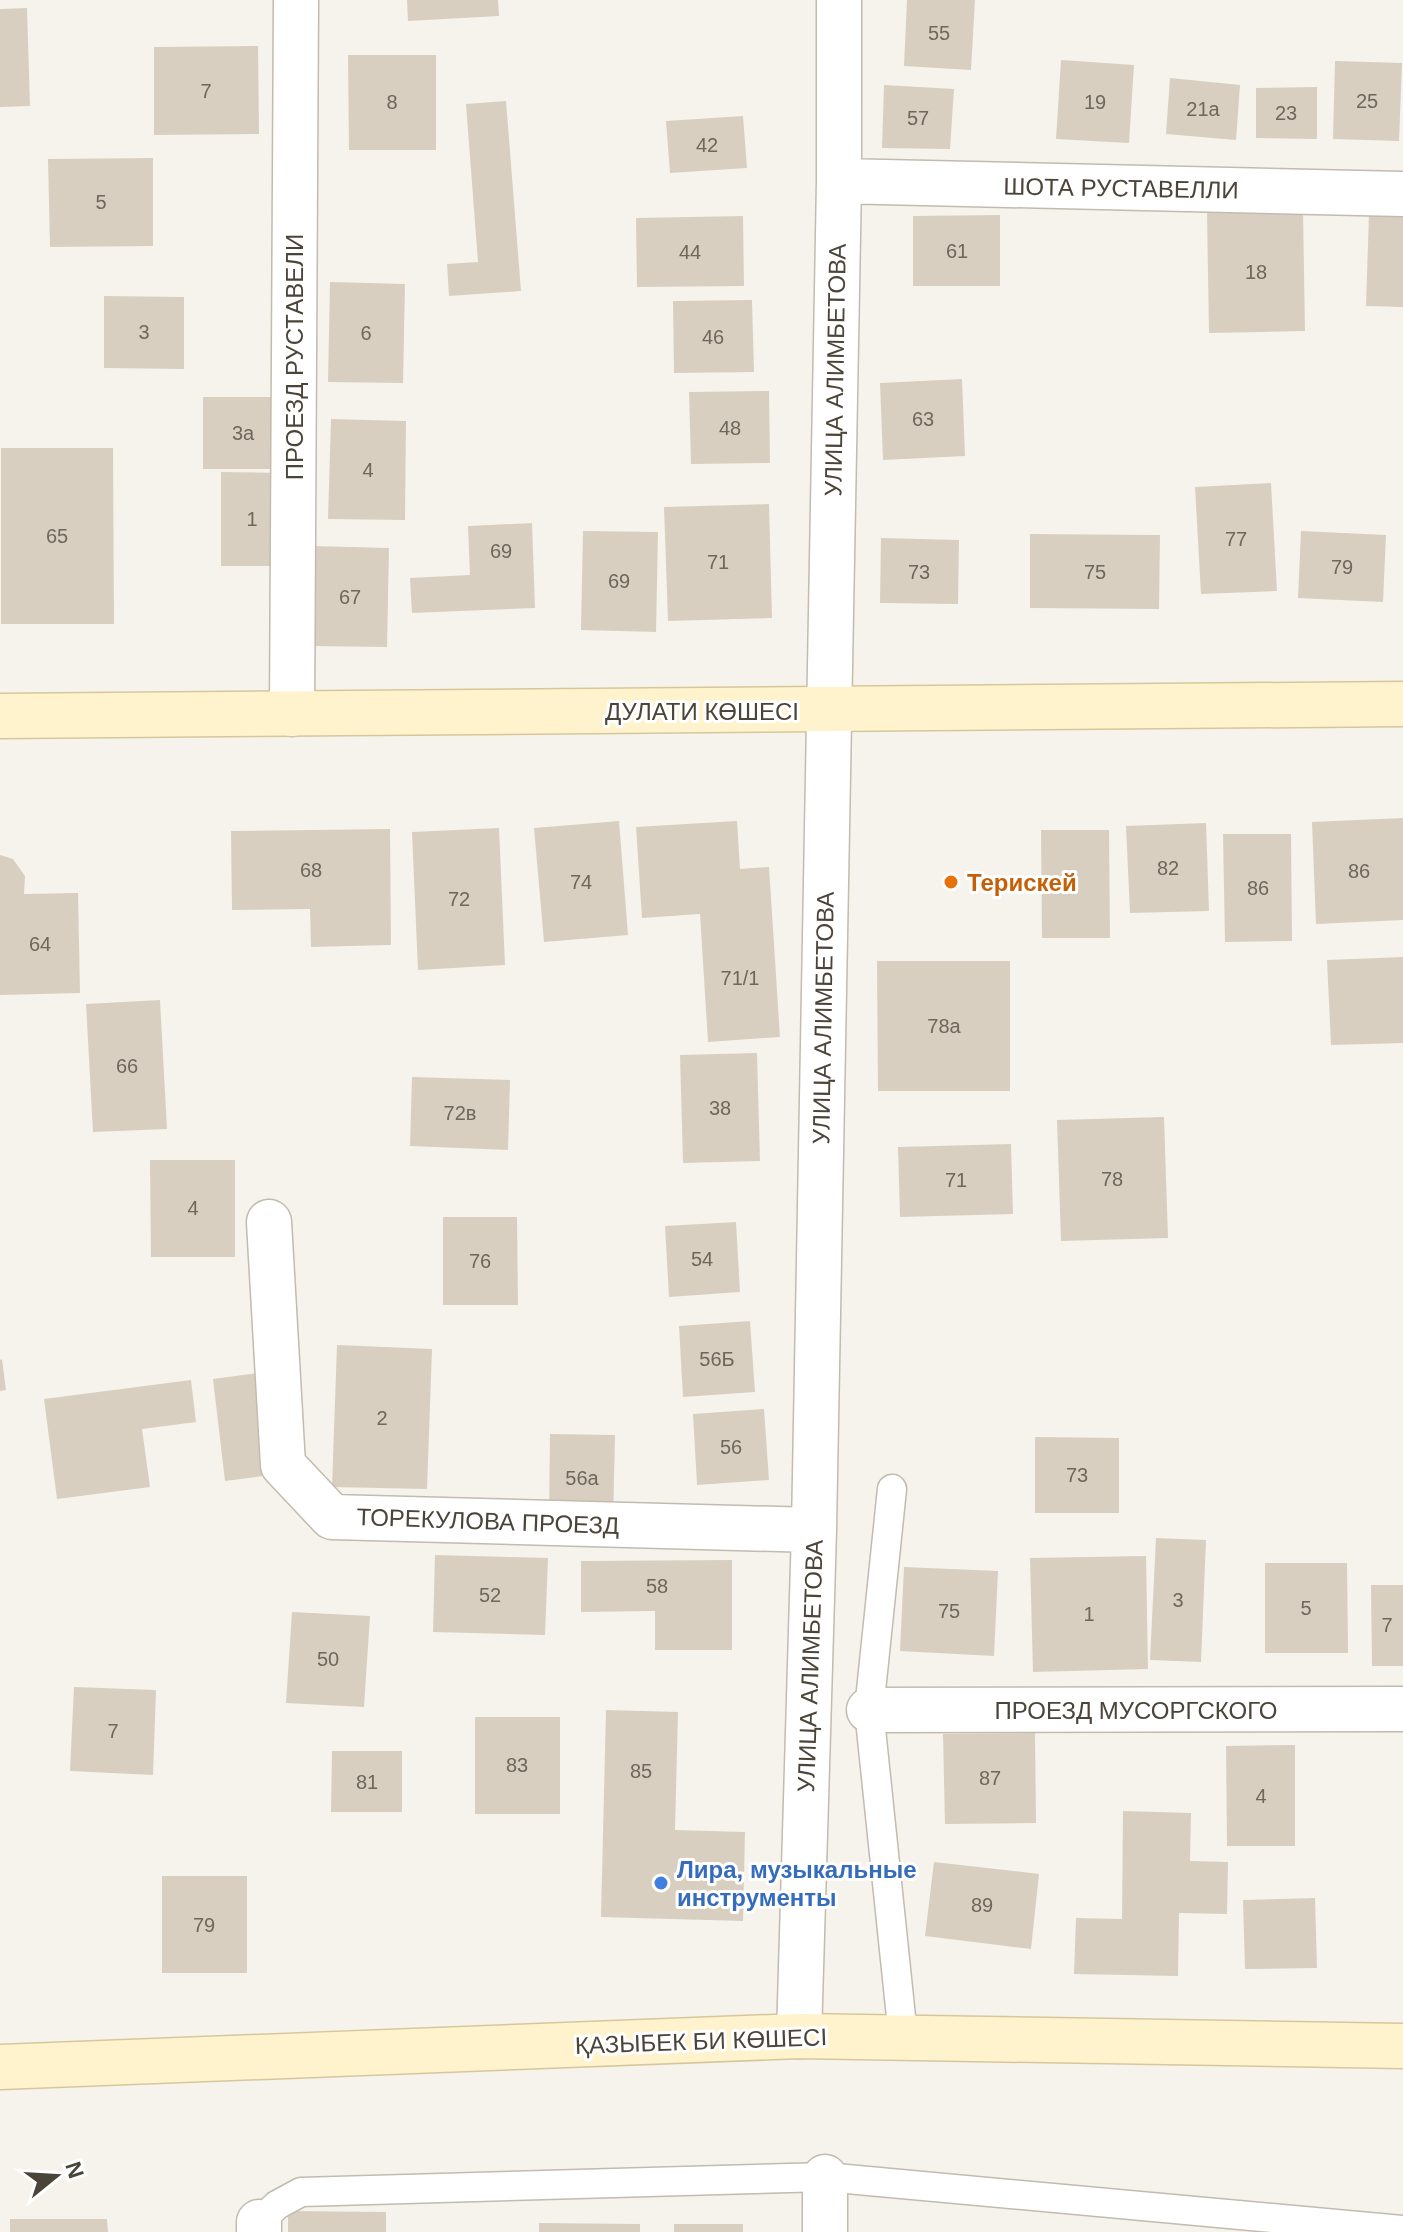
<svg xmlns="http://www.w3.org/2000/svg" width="1403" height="2232" font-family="Arial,sans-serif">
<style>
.building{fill:#d8cfc1}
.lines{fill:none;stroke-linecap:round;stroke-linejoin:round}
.service-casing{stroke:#c2bbae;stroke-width:31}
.minor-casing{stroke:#c2bbae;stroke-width:47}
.secondary-casing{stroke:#d6c79b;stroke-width:47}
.service{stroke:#fff;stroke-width:28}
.minor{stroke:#fff;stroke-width:44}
.secondary{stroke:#fff3cd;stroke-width:44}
.food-dot{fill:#e8710a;stroke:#fff;stroke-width:3}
.shop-dot{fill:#3f7fe0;stroke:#fff;stroke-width:3}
.labels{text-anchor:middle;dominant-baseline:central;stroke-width:6;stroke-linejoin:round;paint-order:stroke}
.number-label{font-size:20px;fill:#6e675b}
.street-label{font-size:24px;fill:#4b4439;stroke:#fff}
.food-label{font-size:24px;font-weight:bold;fill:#c56008;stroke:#fff;text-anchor:start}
.shop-label{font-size:24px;font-weight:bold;fill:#366cbe;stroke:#fff;text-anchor:start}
</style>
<rect width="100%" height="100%" fill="#f6f3ec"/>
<path class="building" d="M 407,0 L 498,0 L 499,16 L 408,21 Z
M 907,0 L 975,0 L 971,70 L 904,66 Z
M 27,8 L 30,106 L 0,107 L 0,9 Z
M 258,46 L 259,134 L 154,135 L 154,47 Z
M 348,55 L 436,55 L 436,150 L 349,150 Z
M 1061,60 L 1134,65 L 1129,143 L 1056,139 Z
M 1335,61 L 1402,63 L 1399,141 L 1333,139 Z
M 1170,78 L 1240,85 L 1236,140 L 1166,134 Z
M 884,85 L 954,89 L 950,149 L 882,148 Z
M 1317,87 L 1317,139 L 1256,138 L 1256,88 Z
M 506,101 L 521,291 L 449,296 L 447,264 L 478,262 L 466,104 Z
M 743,116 L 747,168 L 670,173 L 666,121 Z
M 153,158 L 153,246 L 50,247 L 48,159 Z
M 1303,212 L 1305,331 L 1209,333 L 1207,213 Z
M 1369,214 L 1403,215 L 1403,307 L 1366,306 Z
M 1000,215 L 1000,286 L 913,286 L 913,216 Z
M 743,216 L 744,286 L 637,287 L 636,218 Z
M 330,282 L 405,284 L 403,383 L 328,382 Z
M 104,296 L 184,297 L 184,369 L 104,368 Z
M 752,300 L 754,372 L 674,373 L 673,301 Z
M 962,379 L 965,456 L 883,460 L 880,383 Z
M 769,391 L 770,463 L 691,464 L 689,392 Z
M 203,397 L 283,397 L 283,469 L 203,469 Z
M 331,419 L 406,421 L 405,520 L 328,519 Z
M 1,448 L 113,448 L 114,624 L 1,624 Z
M 221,472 L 284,473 L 283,566 L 221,566 Z
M 1271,483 L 1277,591 L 1201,594 L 1195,487 Z
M 769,504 L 772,618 L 668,621 L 664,507 Z
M 532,523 L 535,608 L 412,613 L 410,578 L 470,575 L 468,526 Z
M 583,531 L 658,532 L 656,632 L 581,630 Z
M 1301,531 L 1386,535 L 1383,602 L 1298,598 Z
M 1030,534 L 1160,535 L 1159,609 L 1030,608 Z
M 881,538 L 959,540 L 958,604 L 880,603 Z
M 313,546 L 389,548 L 387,647 L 311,646 Z
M 1403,818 L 1403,920 L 1316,924 L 1312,822 Z
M 619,821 L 628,935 L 544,942 L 534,828 Z
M 737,821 L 740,869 L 769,867 L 780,1037 L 708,1042 L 700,914 L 642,918 L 636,827 Z
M 1206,823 L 1209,911 L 1130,913 L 1126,826 Z
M 499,828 L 505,965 L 418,970 L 412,832 Z
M 390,829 L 391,945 L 311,947 L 310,909 L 232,910 L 231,831 Z
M 1041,830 L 1109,830 L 1110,938 L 1042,938 Z
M 1223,834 L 1291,834 L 1292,941 L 1225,942 Z
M 0,855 L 13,859 L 25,876 L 24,894 L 78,893 L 80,993 L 0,995 Z
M 1403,957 L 1403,1043 L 1331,1045 L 1327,960 Z
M 877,961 L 1010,961 L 1010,1091 L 878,1091 Z
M 160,1000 L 167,1129 L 93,1132 L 86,1004 Z
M 757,1053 L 760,1161 L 683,1163 L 680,1055 Z
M 412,1077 L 510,1080 L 508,1150 L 410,1146 Z
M 1164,1117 L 1168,1238 L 1061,1241 L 1057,1120 Z
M 1011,1144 L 1013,1214 L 900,1217 L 898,1147 Z
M 150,1160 L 235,1160 L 235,1257 L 151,1257 Z
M 443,1217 L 517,1217 L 518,1305 L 443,1305 Z
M 736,1222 L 740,1292 L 669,1297 L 665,1226 Z
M 750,1321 L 755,1392 L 683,1397 L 679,1326 Z
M 337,1345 L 432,1349 L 427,1489 L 332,1487 Z
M 2,1359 L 6,1390 L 0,1391 L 0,1360 Z
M 266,1372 L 278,1474 L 225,1481 L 213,1379 Z
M 191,1380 L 196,1422 L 142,1429 L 150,1487 L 57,1499 L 44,1399 Z
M 764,1409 L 769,1480 L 697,1485 L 693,1414 Z
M 550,1434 L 615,1435 L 613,1522 L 549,1521 Z
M 1035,1437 L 1119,1438 L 1119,1513 L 1035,1513 Z
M 1156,1538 L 1206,1540 L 1201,1662 L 1150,1660 Z
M 435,1555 L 548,1558 L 545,1635 L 433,1632 Z
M 1146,1556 L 1148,1669 L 1033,1672 L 1030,1558 Z
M 732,1560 L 732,1650 L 655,1650 L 655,1611 L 581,1612 L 581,1561 Z
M 1265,1563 L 1347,1563 L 1348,1653 L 1265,1653 Z
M 904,1567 L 998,1571 L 994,1656 L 900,1651 Z
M 1371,1585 L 1403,1585 L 1403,1666 L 1372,1666 Z
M 292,1612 L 370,1616 L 364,1707 L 286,1703 Z
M 74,1687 L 156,1690 L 153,1775 L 70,1771 Z
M 606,1710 L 678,1712 L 675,1830 L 745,1832 L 743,1921 L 601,1917 Z
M 475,1717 L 560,1717 L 560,1814 L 475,1814 Z
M 1035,1733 L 1036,1823 L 945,1824 L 943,1734 Z
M 1295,1745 L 1295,1846 L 1227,1846 L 1226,1746 Z
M 332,1751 L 402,1751 L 402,1812 L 331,1812 Z
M 1123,1811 L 1191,1813 L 1190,1861 L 1228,1862 L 1227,1914 L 1179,1913 L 1178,1976 L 1074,1974 L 1076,1918 L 1122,1919 Z
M 934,1862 L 1039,1874 L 1031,1949 L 925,1936 Z
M 162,1876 L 247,1876 L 247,1973 L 162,1973 Z
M 1315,1898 L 1317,1968 L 1245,1969 L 1243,1900 Z
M 288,2211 L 386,2212 L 386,2232 L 288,2232 Z
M 10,2219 L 107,2219 L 108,2232 L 10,2232 Z
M 539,2223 L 640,2224 L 640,2232 L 539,2232 Z
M 674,2224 L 743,2224 L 743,2232 L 674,2232 Z"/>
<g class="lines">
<g class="service-casing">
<path id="service" d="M 892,1489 L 869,1710 L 903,2036
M 259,2222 L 277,2205 L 301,2192 L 825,2177 L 1403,2230"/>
</g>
<g class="minor-casing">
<path id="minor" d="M 839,181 L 1403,194
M 292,714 L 296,0
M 269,1222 L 283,1465 L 332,1517 L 814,1530
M 869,1710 L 1403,1709
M 799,2036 L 814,1530 L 839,181 L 839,0
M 825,2177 L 825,2232
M 259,2222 L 259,2232"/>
</g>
<g class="secondary-casing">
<path id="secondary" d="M 0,716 L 1403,704
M 0,2067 L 799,2036 L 1403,2046"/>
</g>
<use href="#service" class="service"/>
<use href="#minor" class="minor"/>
<use href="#secondary" class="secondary"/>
</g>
<circle class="food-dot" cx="951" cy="882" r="8"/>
<circle class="shop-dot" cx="661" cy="1883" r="8"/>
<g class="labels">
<g class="number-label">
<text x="939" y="33">55</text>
<text x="206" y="91">7</text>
<text x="1367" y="101">25</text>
<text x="392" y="102">8</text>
<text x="1095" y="102">19</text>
<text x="1203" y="109">21а</text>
<text x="1286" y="113">23</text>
<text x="918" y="118">57</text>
<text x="707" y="145">42</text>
<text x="101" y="202">5</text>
<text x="957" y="251">61</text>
<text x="690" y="252">44</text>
<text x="1256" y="272">18</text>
<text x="144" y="332">3</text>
<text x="366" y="333">6</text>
<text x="713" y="337">46</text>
<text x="923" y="419">63</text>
<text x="730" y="428">48</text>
<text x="243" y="433">3а</text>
<text x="368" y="470">4</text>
<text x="252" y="519">1</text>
<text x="57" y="536">65</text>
<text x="1236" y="539">77</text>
<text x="501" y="551">69</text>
<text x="718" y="562">71</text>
<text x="1342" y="567">79</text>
<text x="919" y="572">73</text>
<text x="1095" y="572">75</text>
<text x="619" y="581">69</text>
<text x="350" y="597">67</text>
<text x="1168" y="868">82</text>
<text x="311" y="870">68</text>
<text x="1359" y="871">86</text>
<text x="581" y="882">74</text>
<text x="1258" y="888">86</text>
<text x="459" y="899">72</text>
<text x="40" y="944">64</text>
<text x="740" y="978">71/1</text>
<text x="944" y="1026">78а</text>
<text x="127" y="1066">66</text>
<text x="720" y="1108">38</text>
<text x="460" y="1113">72в</text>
<text x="1112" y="1179">78</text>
<text x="956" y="1180">71</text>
<text x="193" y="1208">4</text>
<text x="702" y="1259">54</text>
<text x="480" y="1261">76</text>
<text x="717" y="1359">56Б</text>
<text x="382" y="1418">2</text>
<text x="731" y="1447">56</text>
<text x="1077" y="1475">73</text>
<text x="582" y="1478">56а</text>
<text x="657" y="1586">58</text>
<text x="490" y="1595">52</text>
<text x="1178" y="1600">3</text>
<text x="1306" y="1608">5</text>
<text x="949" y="1611">75</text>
<text x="1089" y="1614">1</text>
<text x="1387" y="1625">7</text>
<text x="328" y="1659">50</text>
<text x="113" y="1731">7</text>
<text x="517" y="1765">83</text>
<text x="641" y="1771">85</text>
<text x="990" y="1778">87</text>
<text x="367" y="1782">81</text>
<text x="1261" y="1796">4</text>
<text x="982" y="1905">89</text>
<text x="204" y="1925">79</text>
</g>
<g class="street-label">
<text transform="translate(1121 188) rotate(1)">ШОТА РУСТАВЕЛЛИ</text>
<text transform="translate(294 357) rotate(-90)">ПРОЕЗД РУСТАВЕЛИ</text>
<text transform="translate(835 370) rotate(-89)">УЛИЦА АЛИМБЕТОВА</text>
<text x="702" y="711">ДУЛАТИ КӨШЕСІ</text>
<text transform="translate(823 1018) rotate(-89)">УЛИЦА АЛИМБЕТОВА</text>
<text transform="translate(488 1521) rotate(2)">ТОРЕКУЛОВА ПРОЕЗД</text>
<text transform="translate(810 1666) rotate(-88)">УЛИЦА АЛИМБЕТОВА</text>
<text x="1136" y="1710">ПРОЕЗД МУСОРГСКОГО</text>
<text transform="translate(701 2041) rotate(-2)">ҚАЗЫБЕК БИ КӨШЕСІ</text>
</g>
<g class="food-label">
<text x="967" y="882">Терискей</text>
</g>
<g class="shop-label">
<text x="677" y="1869">Лира, музыкальные<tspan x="677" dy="28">инструменты</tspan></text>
</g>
</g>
<g transform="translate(56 2176) rotate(72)" stroke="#ffffff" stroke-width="6" paint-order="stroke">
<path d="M0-6L14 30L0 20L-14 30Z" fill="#4b4439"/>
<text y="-12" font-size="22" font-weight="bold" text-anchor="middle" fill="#4b4439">N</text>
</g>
</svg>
